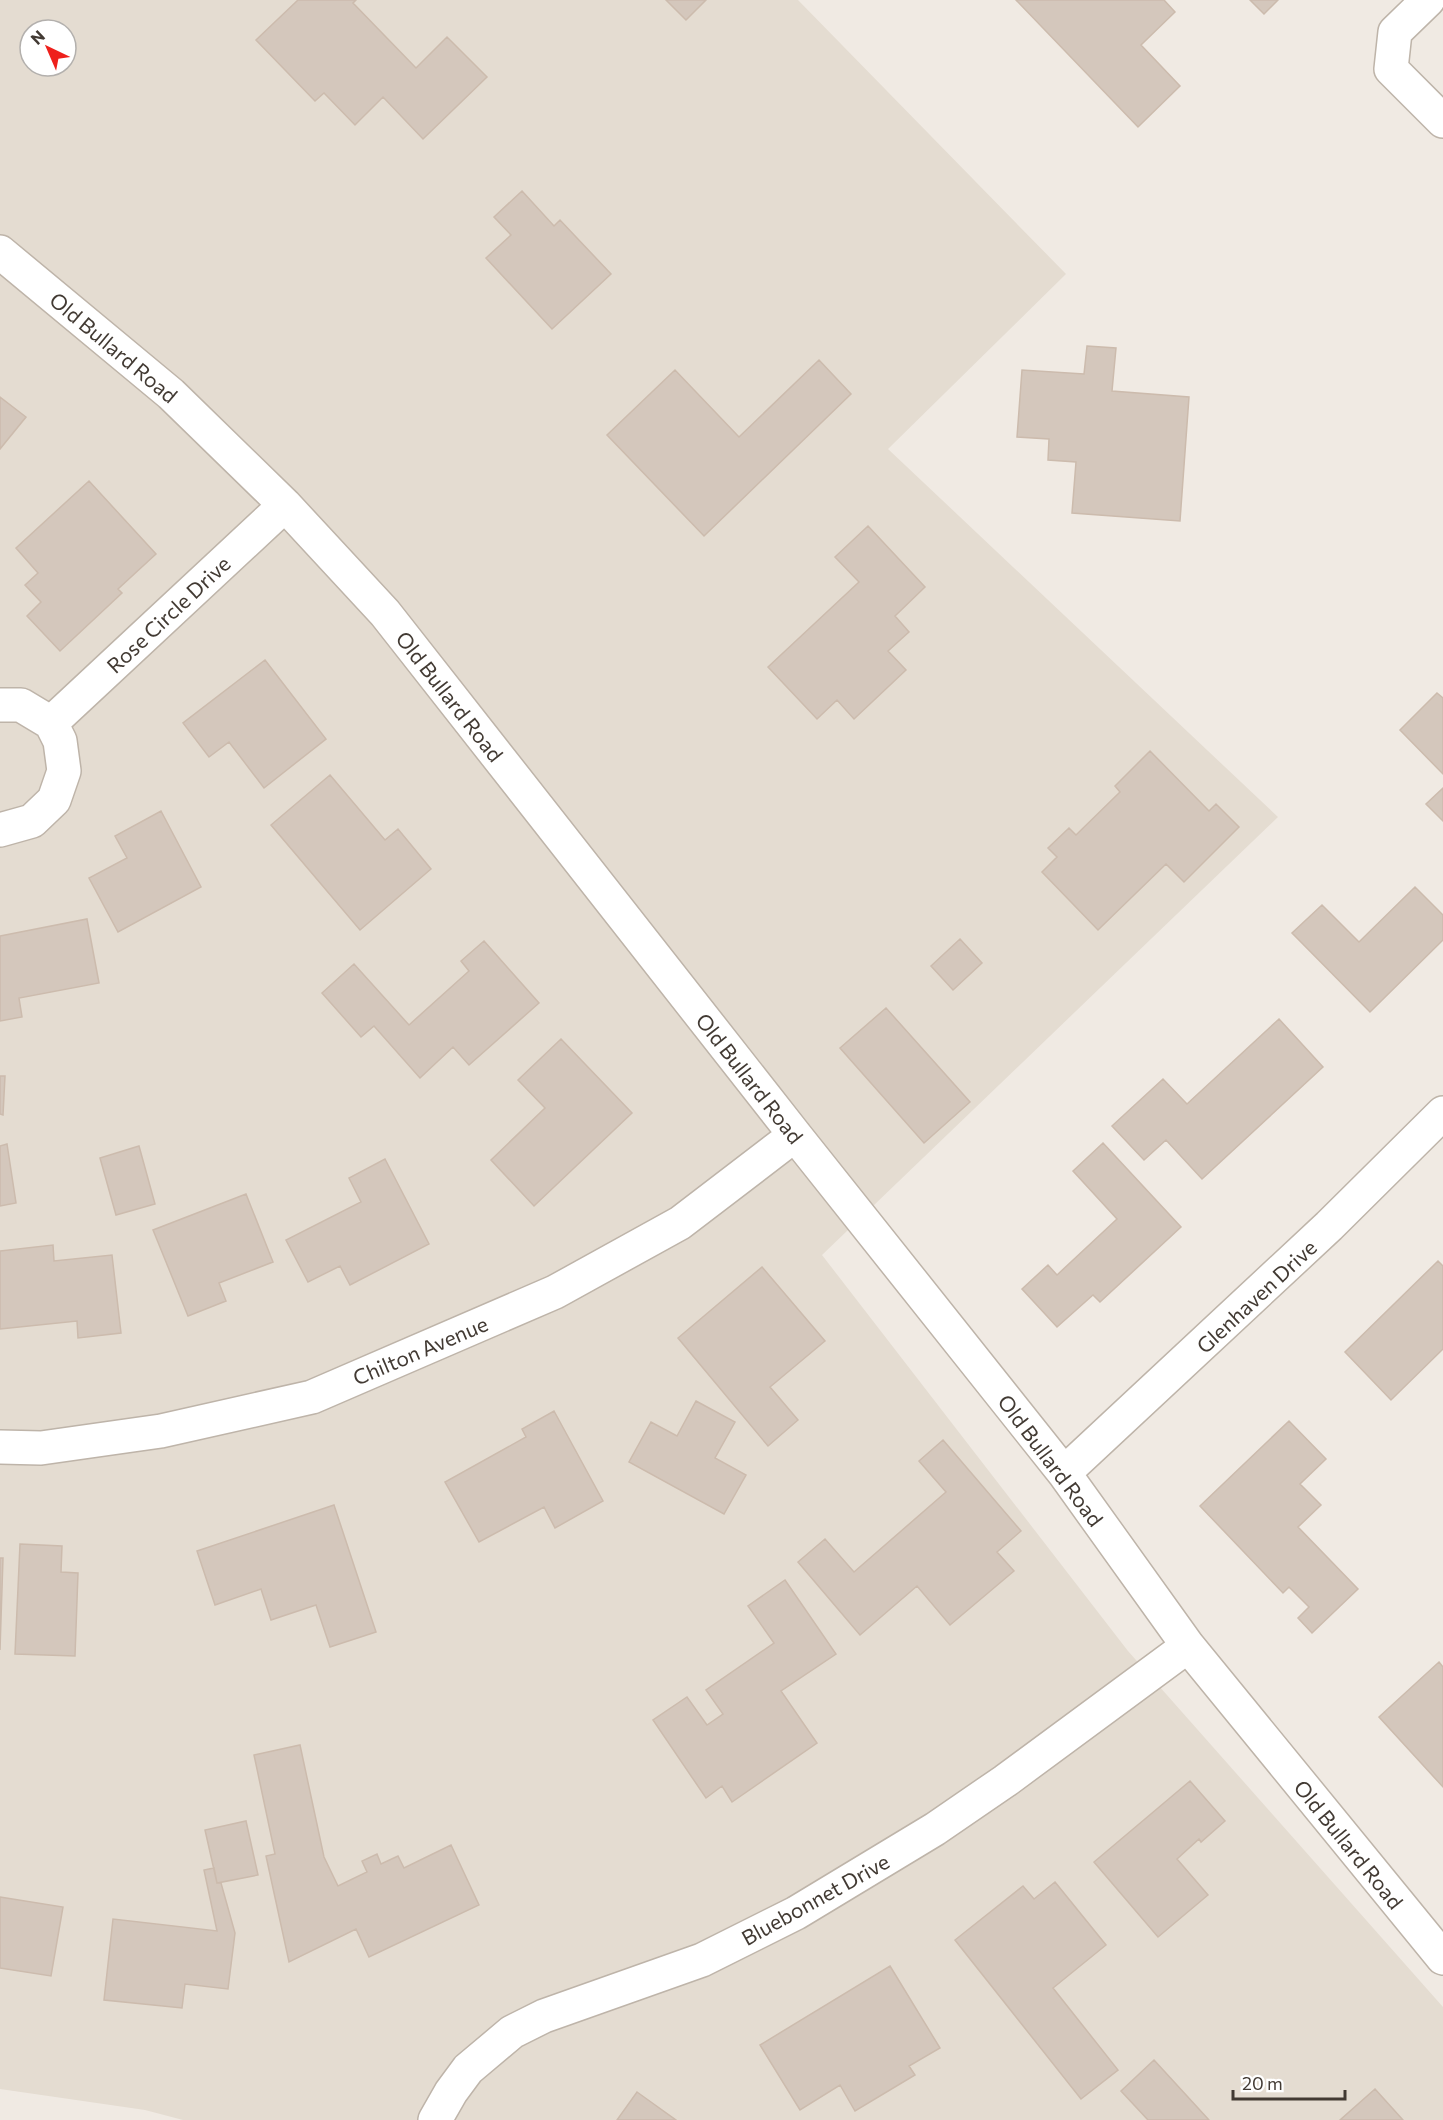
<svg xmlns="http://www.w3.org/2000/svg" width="1443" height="2120" font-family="Commissioner,sans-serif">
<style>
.residential{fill:#e4dcd1;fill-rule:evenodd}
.building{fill:#d4c7bc;stroke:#ccbbad;stroke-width:1.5}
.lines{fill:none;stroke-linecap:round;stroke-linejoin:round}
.minor-casing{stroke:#beb4a9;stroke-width:36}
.minor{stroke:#fff;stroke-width:33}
.labels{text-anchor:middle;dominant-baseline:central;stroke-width:4.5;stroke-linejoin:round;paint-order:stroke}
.street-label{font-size:21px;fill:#423a33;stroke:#fff}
</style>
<rect width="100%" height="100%" fill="#f0eae3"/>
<path class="residential" d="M 0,0 L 798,0 L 1066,274 L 888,449 L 1278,817 L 822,1255 L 1128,1651 L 1443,2007 L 1443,2120 L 183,2120 L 145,2110 L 0,2089 ZM 30,30 L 66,30 L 66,66 L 30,66 Z"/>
<path class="building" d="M 298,0 L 356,0 L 353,3 L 416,68 L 447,37 L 487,77 L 423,139 L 383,97 L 355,125 L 324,93 L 315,101 L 256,40 Z
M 666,0 L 706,0 L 686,20 Z
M 1016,0 L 1164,0 L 1175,12 L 1141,45 L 1180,86 L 1138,127 Z
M 1250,0 L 1278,0 L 1264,14 Z
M 522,191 L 554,226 L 560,220 L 611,274 L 552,329 L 486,258 L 511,235 L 494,217 Z
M 1087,346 L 1116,348 L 1112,391 L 1189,397 L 1180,521 L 1072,513 L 1076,462 L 1048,460 L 1049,439 L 1017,437 L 1022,370 L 1084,374 Z
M 819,360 L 851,394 L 704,536 L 607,435 L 675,370 L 739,437 Z
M 0,397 L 26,417 L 0,449 Z
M 89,481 L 156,554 L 118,589 L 122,593 L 60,651 L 27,616 L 41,602 L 25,585 L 38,573 L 16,548 Z
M 868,526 L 925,587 L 895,616 L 909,632 L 888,651 L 906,670 L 854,719 L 837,700 L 817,719 L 768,667 L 859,582 L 835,557 Z
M 265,660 L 326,739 L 264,788 L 229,742 L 209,757 L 183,723 Z
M 1437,693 L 1443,698 L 1443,774 L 1400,730 Z
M 1150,751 L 1209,811 L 1216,804 L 1239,827 L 1184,882 L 1166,864 L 1098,930 L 1042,872 L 1057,857 L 1048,848 L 1069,828 L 1076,835 L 1120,792 L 1115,786 Z
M 330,775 L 385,840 L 398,829 L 431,869 L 360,930 L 271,825 Z
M 1443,788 L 1443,821 L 1426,804 Z
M 161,811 L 201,887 L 118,932 L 89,878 L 127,858 L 115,836 Z
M 1415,887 L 1443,915 L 1443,940 L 1370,1012 L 1292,933 L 1322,905 L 1359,942 Z
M 87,919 L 99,983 L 19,998 L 22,1017 L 0,1021 L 0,936 Z
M 960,939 L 982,963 L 953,990 L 931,966 Z
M 484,941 L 539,1003 L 469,1065 L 453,1047 L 420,1078 L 374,1026 L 361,1037 L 322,993 L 354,964 L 409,1025 L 469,971 L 461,961 Z
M 886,1008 L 970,1102 L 924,1143 L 840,1048 Z
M 1279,1019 L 1323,1067 L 1202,1179 L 1166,1140 L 1144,1160 L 1112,1126 L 1163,1079 L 1187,1104 Z
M 561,1039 L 632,1113 L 534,1206 L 491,1160 L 545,1108 L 518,1080 Z
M 0,1076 L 5,1076 L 3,1115 L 0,1114 Z
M 1103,1143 L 1181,1227 L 1100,1302 L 1093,1295 L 1057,1327 L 1022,1289 L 1048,1265 L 1057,1275 L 1117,1219 L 1073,1171 Z
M 7,1144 L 16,1203 L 0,1206 L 0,1146 Z
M 139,1146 L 155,1204 L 116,1215 L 100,1158 Z
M 385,1159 L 429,1244 L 350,1285 L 340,1266 L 308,1282 L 286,1240 L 361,1202 L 349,1178 Z
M 246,1194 L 273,1262 L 219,1283 L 226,1301 L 188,1316 L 153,1230 Z
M 53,1245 L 54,1261 L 112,1255 L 121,1333 L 78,1338 L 77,1321 L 0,1329 L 0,1251 Z
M 1438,1261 L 1443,1266 L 1443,1349 L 1391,1400 L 1345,1352 Z
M 762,1267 L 825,1341 L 770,1387 L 798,1420 L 768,1446 L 678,1338 Z
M 696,1401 L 735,1422 L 715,1458 L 746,1475 L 724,1514 L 629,1462 L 651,1422 L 677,1436 Z
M 554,1411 L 603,1501 L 555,1528 L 544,1507 L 479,1542 L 445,1482 L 526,1437 L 522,1429 Z
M 1289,1421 L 1326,1459 L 1300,1484 L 1321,1505 L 1298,1527 L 1358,1589 L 1312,1633 L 1298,1618 L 1309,1607 L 1289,1587 L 1283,1593 L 1200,1506 Z
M 943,1440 L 1021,1531 L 997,1552 L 1014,1571 L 950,1625 L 917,1586 L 860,1635 L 798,1562 L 825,1539 L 854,1572 L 946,1492 L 919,1461 Z
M 334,1505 L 376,1632 L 330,1647 L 316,1605 L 271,1620 L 261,1589 L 215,1605 L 197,1551 Z
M 20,1544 L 62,1546 L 61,1572 L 78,1573 L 75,1656 L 15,1654 Z
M 0,1558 L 3,1558 L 0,1650 Z
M 785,1580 L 836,1654 L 781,1691 L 817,1743 L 732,1802 L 722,1786 L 706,1798 L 653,1720 L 687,1697 L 707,1725 L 723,1714 L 706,1690 L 774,1643 L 748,1606 Z
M 1439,1662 L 1443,1667 L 1443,1787 L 1379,1717 Z
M 300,1745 L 324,1857 L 338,1886 L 367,1872 L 362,1861 L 377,1854 L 381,1864 L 398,1856 L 404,1868 L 451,1845 L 479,1905 L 369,1957 L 356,1929 L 289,1962 L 266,1856 L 275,1854 L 254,1755 Z
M 1190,1781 L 1225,1821 L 1201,1842 L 1199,1839 L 1177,1859 L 1208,1895 L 1158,1937 L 1094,1862 Z
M 246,1821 L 258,1875 L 217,1883 L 205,1830 Z
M 214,1868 L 217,1883 L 221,1883 L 235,1933 L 228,1989 L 185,1984 L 182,2008 L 104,2000 L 113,1919 L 217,1931 L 204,1870 Z
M 1055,1882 L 1106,1945 L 1053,1988 L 1118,2070 L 1081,2099 L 955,1940 L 1023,1886 L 1034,1899 Z
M 0,1897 L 63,1907 L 51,1976 L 0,1968 Z
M 890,1966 L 940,2048 L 909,2066 L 915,2075 L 855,2111 L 840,2085 L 800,2110 L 760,2045 Z
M 1154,2060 L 1209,2120 L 1148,2120 L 1121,2091 Z
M 1375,2089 L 1403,2120 L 1340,2120 Z
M 637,2092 L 676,2120 L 617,2120 Z"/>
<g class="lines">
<g class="minor-casing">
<path id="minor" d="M 1428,0 L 1395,32 L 1391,69 L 1443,121
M 0,252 L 171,394 L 285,505 L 385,613 L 795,1135 L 1064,1473 L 1188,1646 L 1443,1958
M 0,705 L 21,705 L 51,723 L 60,741 L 64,771 L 54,800 L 32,821 L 0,830
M 51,723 L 285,505
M 0,1447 L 41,1448 L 161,1431 L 312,1397 L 555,1292 L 680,1223 L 795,1135
M 1064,1473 L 1329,1226 L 1443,1113
M 435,2120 L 451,2092 L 468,2069 L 512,2032 L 544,2016 L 702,1960 L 796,1913 L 935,1829 L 1005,1781 L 1188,1646"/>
</g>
<use href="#minor" class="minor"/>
</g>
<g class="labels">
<g class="street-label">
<text transform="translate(114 347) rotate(40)">Old Bullard Road</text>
<text transform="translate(168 614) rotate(-43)">Rose Circle Drive</text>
<text transform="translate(450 696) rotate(52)">Old Bullard Road</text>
<text transform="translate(750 1078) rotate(52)">Old Bullard Road</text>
<text transform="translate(1256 1296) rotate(-43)">Glenhaven Drive</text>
<text transform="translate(420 1350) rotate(-23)">Chilton Avenue</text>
<text transform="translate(1051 1460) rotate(53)">Old Bullard Road</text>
<text transform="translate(1349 1844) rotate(51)">Old Bullard Road</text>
<text transform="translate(815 1899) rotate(-29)">Bluebonnet Drive</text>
</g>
</g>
<g transform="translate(48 48) rotate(316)"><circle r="28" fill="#ffffff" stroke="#b3b0ad" stroke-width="1.5"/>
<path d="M0-4.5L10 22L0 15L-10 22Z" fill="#ee201c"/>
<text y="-9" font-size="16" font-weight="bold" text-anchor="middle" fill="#423a33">N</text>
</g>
<path d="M1233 2090v9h112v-9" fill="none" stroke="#423a33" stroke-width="3"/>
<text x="1242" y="2090" font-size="18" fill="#423a33" stroke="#ffffff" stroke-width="4.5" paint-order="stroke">20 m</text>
</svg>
